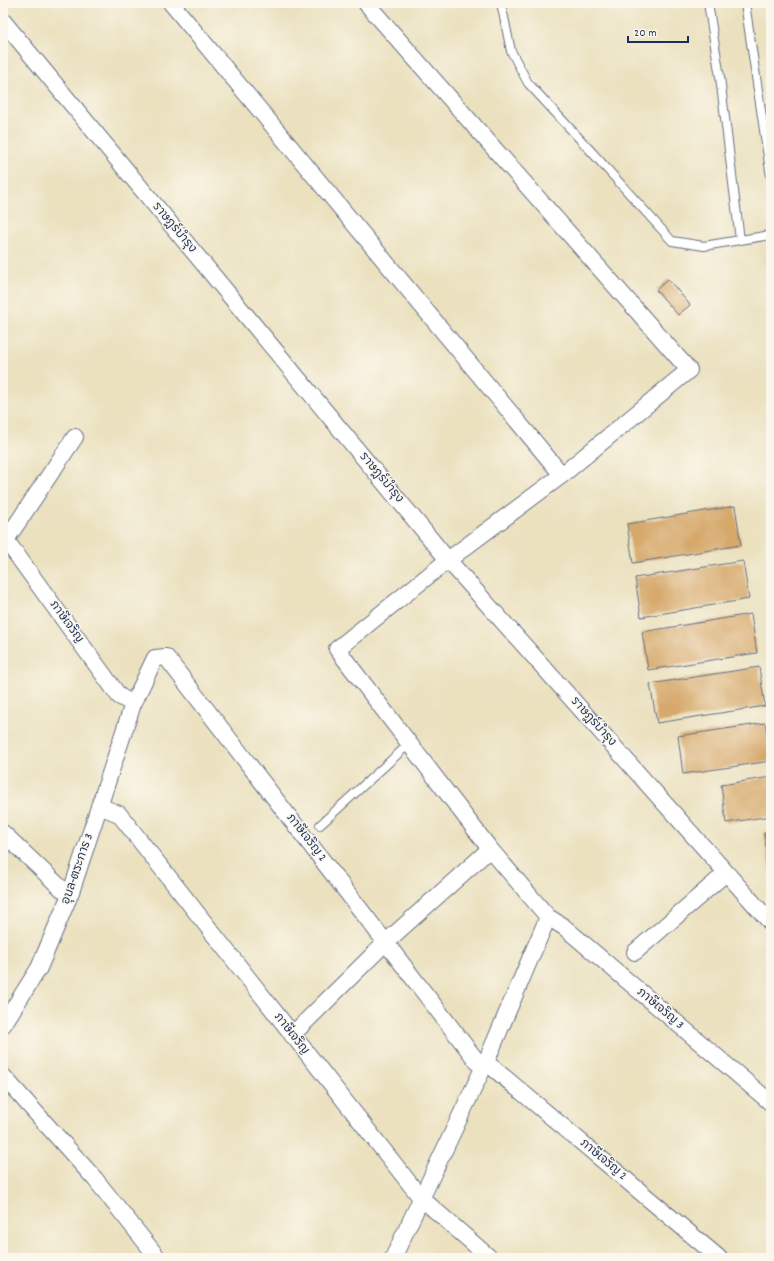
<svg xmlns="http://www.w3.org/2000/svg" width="774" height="1261" font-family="Dekko,'Playpen Sans Thai',sans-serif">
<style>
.building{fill:#d6a86b}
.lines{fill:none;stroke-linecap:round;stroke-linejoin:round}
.service-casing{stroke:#646d80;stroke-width:10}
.minor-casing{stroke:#646d80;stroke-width:18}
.service{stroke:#fff;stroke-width:8}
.minor{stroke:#fff;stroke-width:16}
.labels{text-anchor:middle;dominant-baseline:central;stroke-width:3;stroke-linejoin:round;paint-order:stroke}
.street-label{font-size:12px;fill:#1b2f5e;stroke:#fbf7ec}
</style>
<rect width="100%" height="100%" fill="#fbf7ec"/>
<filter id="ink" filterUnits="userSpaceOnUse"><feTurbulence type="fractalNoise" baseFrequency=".025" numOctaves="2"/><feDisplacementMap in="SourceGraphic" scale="8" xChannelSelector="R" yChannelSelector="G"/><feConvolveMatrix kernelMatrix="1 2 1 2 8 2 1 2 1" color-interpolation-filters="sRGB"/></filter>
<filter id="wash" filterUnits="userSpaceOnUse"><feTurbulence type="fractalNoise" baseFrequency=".012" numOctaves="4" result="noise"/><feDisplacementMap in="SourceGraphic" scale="16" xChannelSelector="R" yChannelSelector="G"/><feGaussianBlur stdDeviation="0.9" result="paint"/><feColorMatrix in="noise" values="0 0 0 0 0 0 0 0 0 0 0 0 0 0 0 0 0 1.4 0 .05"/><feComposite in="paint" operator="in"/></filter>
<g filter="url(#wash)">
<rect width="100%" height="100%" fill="#ebe1bf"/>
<g id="blocks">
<path class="building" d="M 668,279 L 690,305 L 678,315 L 656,290 Z
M 735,506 L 741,545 L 633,563 L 627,524 Z
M 743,561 L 749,599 L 641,617 L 635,578 Z
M 751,614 L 757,653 L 648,670 L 642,632 Z
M 759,667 L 765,706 L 657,723 L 650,684 Z
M 765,723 L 771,761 L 683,774 L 678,736 Z
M 771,777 L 771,816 L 726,823 L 721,785 Z
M 771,832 L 771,871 L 770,871 L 764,833 Z"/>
</g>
</g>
<g filter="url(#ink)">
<use href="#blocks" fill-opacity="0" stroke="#646d80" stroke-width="1"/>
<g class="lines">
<g class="service-casing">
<path id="service" d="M 501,3 L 511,51 L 528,83 L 589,149 L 672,241 L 704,246 L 740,240
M 708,3 L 720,77 L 740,240 L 771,235
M 745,3 L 771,177
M 320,825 L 410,743"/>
</g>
<g class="minor-casing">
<path id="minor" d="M 171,3 L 562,475
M 366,3 L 689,370 L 562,475 L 448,560 L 337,649 L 490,849 L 548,917 L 486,1062 L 393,1258
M 3,21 L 448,560 L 771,923
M 3,536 L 119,696 L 133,704
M 6,540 L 75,437
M 99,806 L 119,814 L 421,1198 L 490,1258
M 3,833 L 62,889 L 71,892
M 548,917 L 564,927 L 771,1103
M 635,952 L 726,873
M 3,1025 L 39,968 L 71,892 L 133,704 L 155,658 L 166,657 L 483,1069
M 292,1035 L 386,942 L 490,849
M 486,1062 L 719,1258
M 3,1076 L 95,1179 L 158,1258"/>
</g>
<use href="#service" class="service"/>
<use href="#minor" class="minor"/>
</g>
</g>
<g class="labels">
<g class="street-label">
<text transform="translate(174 228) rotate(50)">ราษฎร์บำรุง</text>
<text transform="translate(381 478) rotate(50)">ราษฎร์บำรุง</text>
<text transform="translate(66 622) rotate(54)">ภาษีเจริญ</text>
<text transform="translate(593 722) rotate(48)">ราษฎร์บำรุง</text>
<text transform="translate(306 838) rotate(52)">ภาษีเจริญ 2</text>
<text transform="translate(78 869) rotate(-71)">อุบล-ตระการ 3</text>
<text transform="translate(660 1009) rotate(40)">ภาษีเจริญ 3</text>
<text transform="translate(291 1034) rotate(52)">ภาษีเจริญ</text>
<text transform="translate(603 1160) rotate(40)">ภาษีเจริญ 2</text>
</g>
</g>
<rect width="774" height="1261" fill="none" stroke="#fbf7ec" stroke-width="16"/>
<path d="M628 36v6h60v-6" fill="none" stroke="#1b2f5e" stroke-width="2"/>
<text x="634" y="36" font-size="12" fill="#1b2f5e" stroke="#fbf7ec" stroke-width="3" paint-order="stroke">20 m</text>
</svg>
